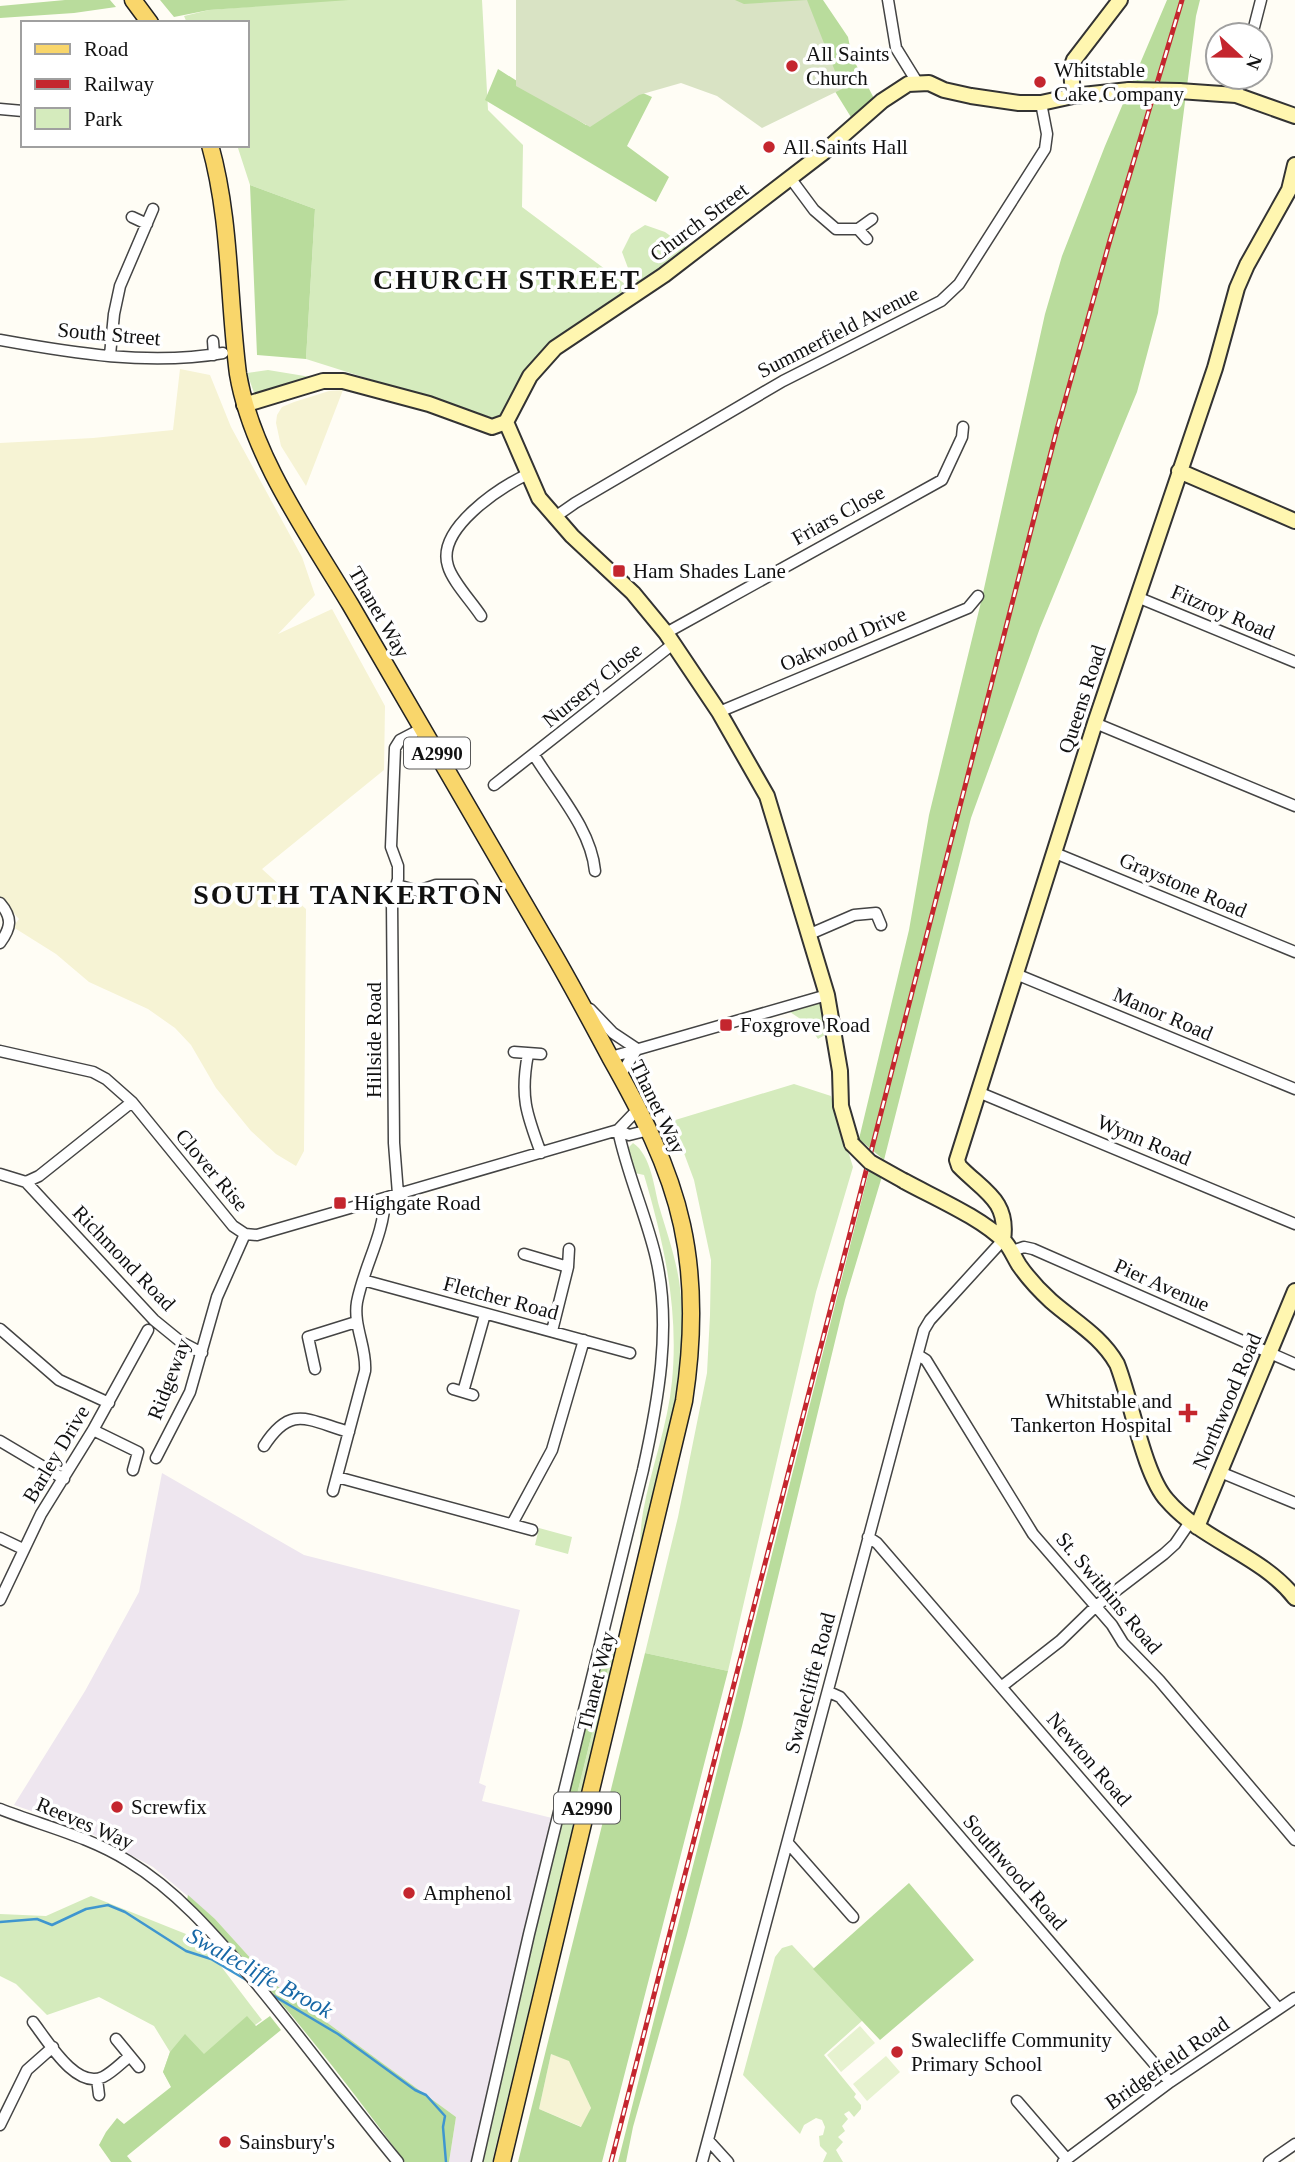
<svg xmlns="http://www.w3.org/2000/svg" width="1295" height="2162" font-family="Georgia,serif">
<style>
.industrial{fill:#eee6ef}
.farmland{fill:#f6f3d4}
.green{fill:#d5ebbd}
.forest{fill:#b9dc9c;fill-rule:evenodd}
.cemetery{fill:#d9e3c4}
.pitch{fill:#e6f2cf}
.lines{fill:none;stroke-linecap:round;stroke-linejoin:round}
.stream{stroke:#3f96cf;stroke-width:2.5}
.street-casing{stroke:#444;stroke-width:13}
.secondary-casing{stroke:#333;stroke-width:18}
.primary-casing{stroke:#222;stroke-width:19}
.street{stroke:#fff;stroke-width:10}
.secondary{stroke:#fff6b0;stroke-width:14}
.primary{stroke:#f9d66b;stroke-width:16}
.rail-casing{stroke:#c4262e;stroke-width:5}
.rail{stroke:#fff;stroke-width:2.5;stroke-dasharray:8;stroke-linecap:butt}
.secondary-bridge-casing{stroke:#333;stroke-width:18;stroke-linecap:butt}
.secondary-bridge{stroke:#fff6b0;stroke-width:14}
.poi-dot{fill:#c4262e;stroke:#fff;stroke-width:2.5}
.labels{text-anchor:middle;dominant-baseline:central;stroke-width:7;stroke-linejoin:round;paint-order:stroke}
.shield{fill:#fff;stroke:#585858;stroke-width:2}
.shield-label{font-size:19px;font-weight:bold;fill:#111}
.poi-label{font-size:21px;fill:#111;stroke:#fff;text-anchor:start}
.street-label{font-size:21px;fill:#111;stroke:#fff}
.water-label{font-size:23px;font-style:italic;fill:#1768a6;stroke:#fff}
.district-label{font-size:28px;font-weight:bold;letter-spacing:2px;fill:#111;stroke:#fff}
</style>
<rect width="100%" height="100%" fill="#fffdf5"/>
<path class="industrial" d="M 162,1473 L 304,1555 L 520,1610 L 479,1783 L 486,1786 L 482,1801 L 552,1818 L 471,2162 L 449,2162 L 456,2117 L 273,1983 L 215,1919 L 153,1867 L 83,1829 L 14,1805 L 85,1691 L 139,1592 Z"/>
<path class="farmland" d="M 180,369 L 210,375 L 231,427 L 302,557 L 315,595 L 278,634 L 332,609 L 385,706 L 384,770 L 262,869 L 306,909 L 304,1151 L 296,1166 L 276,1154 L 251,1131 L 216,1088 L 191,1045 L 175,1028 L 148,1009 L 89,982 L 56,954 L 13,927 L 19,919 L 0,898 L 0,443 L 93,438 L 173,430 Z
M 343,390 L 306,486 L 281,446 L 276,423 L 277,415 L 282,407 L 294,402 L 329,391 Z
M 551,2054 L 569,2060 L 591,2108 L 582,2127 L 539,2109 Z"/>
<path class="green" d="M 332,0 L 482,0 L 488,110 L 523,145 L 522,207 L 633,290 L 533,363 L 503,415 L 493,418 L 306,359 L 315,209 L 250,185 L 237,145 L 247,145 L 247,23 L 187,23 L 184,16 L 209,10 Z
M 645,225 L 665,232 L 694,253 L 642,289 L 628,268 L 622,252 L 631,234 Z
M 268,370 L 335,381 L 257,401 L 247,373 Z
M 816,1002 L 824,1005 L 830,1032 L 818,1039 L 808,1024 L 790,1012 Z
M 794,1084 L 831,1096 L 853,1167 L 816,1292 L 728,1671 L 645,1653 L 678,1517 L 707,1373 L 710,1315 L 711,1260 L 694,1180 L 672,1121 Z
M 633,1143 C 651,1155 654,1187 659,1206 C 667,1233 677,1261 680,1288 C 691,1381 660,1476 639,1565 C 640,1548 640,1529 643,1512 C 651,1468 668,1425 672,1381 C 679,1310 664,1242 644,1175 L 635,1173 L 628,1148 Z
M 539,1528 L 572,1537 L 568,1554 L 535,1545 Z
M 614,1644 L 617,1645 L 492,2162 L 478,2162 L 558,1827 L 570,1823 Z
M 91,1896 L 201,1940 L 262,2020 L 171,2086 L 163,2072 L 170,2052 L 154,2026 L 99,1997 L 47,2015 L 16,1984 L 0,1976 L 0,1914 L 46,1916 Z
M 792,1945 L 863,2020 L 824,2055 L 856,2094 L 854,2097 L 861,2105 L 861,2109 L 854,2117 L 849,2111 L 844,2114 L 848,2119 L 842,2126 L 845,2131 L 838,2137 L 843,2142 L 836,2150 L 843,2162 L 823,2162 L 827,2153 L 820,2146 L 819,2136 L 823,2135 L 825,2127 L 822,2120 L 816,2118 L 804,2125 L 800,2134 L 743,2075 L 775,1957 L 782,1948 Z"/>
<path class="forest" d="M 65,0 L 110,0 L 116,7 L 74,13 L 0,18 L 0,6 Z
M 160,0 L 349,0 L 209,10 L 174,17 Z
M 725,0 L 823,0 L 848,37 L 852,57 L 876,102 L 854,122 L 831,85 Z
M 1167,0 L 1200,0 L 1196,16 L 1158,313 L 1137,392 L 1040,628 L 971,818 L 884,1160 L 859,1139 L 909,930 L 929,815 L 981,602 L 1045,314 L 1062,256 L 1105,146 Z
M 498,69 L 586,125 L 620,83 L 652,97 L 627,146 L 669,177 L 656,202 L 485,100 Z
M 250,185 L 315,209 L 306,359 L 257,355 Z
M 870,1167 L 883,1173 L 845,1300 L 742,1726 L 687,1935 L 633,2127 L 626,2162 L 618,2162 Z
M 602,1642 L 614,1644 L 570,1823 L 558,1827 Z
M 645,1653 L 728,1671 L 602,2162 L 518,2162 ZM 551,2054 L 569,2061 L 591,2108 L 581,2127 L 539,2109 Z
M 909,1883 L 974,1960 L 880,2040 L 813,1969 Z
M 188,1895 L 215,1919 L 273,1983 L 456,2117 L 449,2162 L 405,2162 C 338,2071 267,1980 187,1900 Z
M 247,2016 L 256,2026 L 270,2016 L 281,2030 L 127,2156 L 132,2162 L 111,2162 L 99,2145 L 106,2132 L 117,2118 L 124,2124 L 171,2087 L 163,2072 L 170,2052 L 185,2034 L 204,2054 Z"/>
<path class="cemetery" d="M 516,0 L 735,0 L 744,4 L 807,0 L 842,89 L 762,128 L 717,96 L 681,83 L 639,95 L 590,127 L 516,86 Z"/>
<path class="pitch" d="M 860,2026 L 875,2043 L 841,2072 L 827,2055 Z
M 886,2056 L 900,2072 L 867,2101 L 853,2084 Z"/>
<g class="lines">
<path class="stream" d="M 0,1922 L 37,1919 L 52,1925 L 86,1909 L 108,1905 L 125,1912 L 186,1951 L 211,1959 L 248,1981
M 269,1993 L 338,2034 L 415,2090 L 426,2095 L 445,2116 L 443,2127 L 446,2162"/>
<g class="street-casing">
<path id="street" d="M 888,0 L 896,48 L 917,82
M 1252,35 L 1261,0
M 1236,95 L 1241,77
M 0,109 L 23,111
M 791,179 L 814,210 L 836,229 L 858,229 L 872,219
M 132,217 L 147,224
M 858,229 L 867,239
M 0,340 C 72,353 150,366 223,353
M 213,341 L 214,355
M 110,355 L 114,314 L 120,286 L 153,209
M 555,517 L 575,503 L 783,381 L 941,301 L 959,284 L 1045,149 L 1047,134 L 1041,103
M 1137,597 L 1295,662
M 481,616 C 472,602 452,581 448,566 C 436,529 499,488 528,474
M 666,633 L 942,480 L 962,437 L 963,427
M 719,712 L 968,608 L 978,596
M 1095,723 L 1295,806
M 534,755 C 556,791 591,829 595,871
M 494,785 L 673,644
M 1055,853 L 1295,952
M 397,885 L 418,891 L 436,885 L 472,885
M 0,903 C 13,918 11,928 0,943
M 810,934 L 854,915 L 876,913 L 881,925
M 1016,974 L 1295,1089
M 590,1009 L 613,1033 L 637,1049
M 0,1051 L 93,1072 L 106,1079 L 132,1102 L 233,1226 L 245,1234 L 257,1235 L 618,1130 L 639,1108
M 514,1052 L 541,1054
M 528,1054 C 520,1096 526,1113 541,1153
M 611,1057 L 827,995
M 621,1074 L 637,1049
M 978,1092 L 1295,1224
M 618,1130 L 629,1135 L 649,1130
M 0,1174 L 26,1182 L 39,1176 L 132,1102
M 26,1182 L 154,1320 L 181,1342 L 202,1353
M 398,1194 L 394,1143 L 392,901 L 398,879 L 398,866 L 391,847 L 395,748 L 400,740 L 423,728
M 1012,1251 L 1024,1247 L 1033,1249 L 1295,1364
M 524,1254 L 568,1267
M 363,1280 L 630,1353
M 0,1329 L 59,1380 L 109,1403
M 552,1331 L 568,1267 L 569,1249
M 918,1355 L 926,1360 L 1033,1534 L 1112,1625 L 1123,1643 L 1159,1680 L 1295,1840
M 315,1369 L 308,1337 L 356,1322
M 453,1389 L 473,1395
M 463,1392 L 485,1314
M 93,1430 L 138,1452 L 133,1470
M 0,1441 L 64,1479
M 264,1446 C 291,1404 307,1420 349,1432
M 156,1458 L 190,1392 L 217,1297 L 245,1234
M 1220,1472 L 1295,1503
M 337,1477 L 532,1530
M 333,1491 L 365,1371 C 367,1348 353,1326 357,1302 C 364,1266 384,1235 385,1198
M 512,1524 L 552,1450 L 584,1340
M 868,1537 L 877,1543 L 1278,2008
M 0,1538 L 23,1549
M 0,1600 L 41,1514 L 93,1430 L 148,1330
M 1001,1687 L 1060,1641 L 1096,1606 L 1164,1554 L 1175,1544 L 1190,1522
M 829,1692 L 840,1697 L 1170,2082
M 0,1809 C 43,1826 88,1836 128,1861 C 179,1892 217,1938 255,1982 C 304,2041 349,2103 398,2162
M 788,1843 L 853,1917
M 33,2022 C 47,2040 76,2090 103,2077 C 113,2072 121,2063 130,2056
M 116,2039 L 139,2067
M 97,2079 L 99,2095
M 1017,2101 L 1067,2159
M 0,2125 L 27,2070 L 53,2047
M 708,2140 L 728,2162
M 477,2162 L 529,1934 L 643,1470 C 658,1402 672,1327 656,1258 C 646,1215 627,1174 618,1130
M 702,2162 L 924,1330 L 930,1320 L 1003,1240
M 1063,2162 L 1170,2082 L 1295,1998
M 1269,2162 L 1295,2144"/>
</g>
<g class="secondary-casing">
<path id="secondary" d="M 1179,91 L 1236,95 L 1295,116
M 1073,96 L 1071,68 L 1074,60 L 1120,0
M 244,405 L 323,381 L 343,381 L 429,404 L 492,427 L 506,422 L 530,376 L 555,348 L 664,275 L 824,152 L 882,101 L 908,84 L 929,83 L 944,90 L 971,96 L 1019,103 L 1041,103 L 1073,96 L 1129,90
M 506,422 L 539,498 L 572,536 L 633,593 L 666,633 L 719,712 L 767,796 L 827,995 L 840,1071 L 841,1106 L 852,1144
M 1179,471 L 1295,521
M 904,1181 C 933,1197 982,1218 1005,1242 C 1011,1249 1014,1257 1019,1265 C 1028,1278 1040,1291 1051,1301 C 1075,1322 1101,1336 1117,1364 C 1131,1399 1144,1475 1167,1500 C 1202,1541 1262,1555 1295,1598
M 1003,1240 C 1009,1200 983,1191 959,1166 L 957,1160 L 1095,723 L 1215,368 L 1237,288 L 1247,265 L 1289,190 L 1295,165
M 1197,1527 L 1295,1291"/>
</g>
<g class="primary-casing">
<path id="primary" d="M 133,0 L 150,23
M 210,145 C 231,220 228,297 238,374 C 252,456 308,534 350,604 C 415,715 479,826 543,936 C 567,976 588,1016 610,1057 C 640,1110 669,1165 682,1225 C 695,1284 693,1342 684,1401 L 502,2162"/>
</g>
<use href="#street" class="street"/>
<use href="#secondary" class="secondary"/>
<use href="#primary" class="primary"/>
<g class="rail-casing">
<path id="rail" d="M 611,2162 L 1057,429 L 1110,240 L 1182,0"/>
</g>
<use href="#rail" class="rail"/>
<g class="secondary-bridge-casing">
<path id="secondary-bridge" d="M 1129,90 L 1179,91
M 852,1144 L 870,1162 L 904,1181"/>
</g>
<use href="#secondary-bridge" class="secondary-bridge"/>
</g>
<g class="poi-dot">
<circle cx="792" cy="66" r="7"/>
<circle cx="1040" cy="82" r="7"/>
<circle cx="769" cy="147" r="7"/>
<rect x="612" y="564" width="14" height="14" rx="3.5"/>
<rect x="719" y="1018" width="14" height="14" rx="3.5"/>
<rect x="333" y="1196" width="14" height="14" rx="3.5"/>
<path d="M1184.5 1402.5h7v7h7v7h-7v7h-7v-7h-7v-7h7z"/>
<circle cx="117" cy="1807" r="7"/>
<circle cx="409" cy="1893" r="7"/>
<circle cx="897" cy="2052" r="7"/>
<circle cx="225" cy="2142" r="7"/>
</g>
<g class="labels">
<g class="shield">
<rect x="404" y="737.5" width="66" height="31" rx="5"/>
<rect x="554" y="1792.5" width="66" height="31" rx="5"/>
</g>
<g class="shield-label">
<text x="437" y="753">A2990</text>
<text x="587" y="1808">A2990</text>
</g>
<g class="poi-label">
<text x="806" y="54">All Saints<tspan x="806" dy="24">Church</tspan></text>
<text x="1054" y="70">Whitstable<tspan x="1054" dy="24">Cake Company</tspan></text>
<text x="783" y="147">All Saints Hall</text>
<text x="633" y="571">Ham Shades Lane</text>
<text x="740" y="1025">Foxgrove Road</text>
<text x="354" y="1203">Highgate Road</text>
<text x="1172" y="1401" text-anchor="end">Whitstable and<tspan x="1172" dy="24">Tankerton Hospital</tspan></text>
<text x="131" y="1807">Screwfix</text>
<text x="423" y="1893">Amphenol</text>
<text x="911" y="2040">Swalecliffe Community<tspan x="911" dy="24">Primary School</tspan></text>
<text x="239" y="2142">Sainsbury's</text>
</g>
<g class="street-label">
<text transform="translate(699 222) rotate(-37)">Church Street</text>
<text transform="translate(838 332) rotate(-27)">Summerfield Avenue</text>
<text transform="translate(109 334) rotate(5)">South Street</text>
<text transform="translate(838 515) rotate(-29)">Friars Close</text>
<text transform="translate(379 612) rotate(60)">Thanet Way</text>
<text transform="translate(1223 612) rotate(23)">Fitzroy Road</text>
<text transform="translate(843 639) rotate(-23)">Oakwood Drive</text>
<text transform="translate(592 685) rotate(-39)">Nursery Close</text>
<text transform="translate(1082 699) rotate(-72)">Queens Road</text>
<text transform="translate(1183 885) rotate(23)">Graystone Road</text>
<text transform="translate(1163 1014) rotate(23)">Manor Road</text>
<text transform="translate(374 1040) rotate(-90)">Hillside Road</text>
<text transform="translate(658 1107) rotate(64)">Thanet Way</text>
<text transform="translate(1144 1140) rotate(23)">Wynn Road</text>
<text transform="translate(212 1170) rotate(50)">Clover Rise</text>
<text transform="translate(124 1258) rotate(46)">Richmond Road</text>
<text transform="translate(1162 1285) rotate(24)">Pier Avenue</text>
<text transform="translate(501 1298) rotate(15)">Fletcher Road</text>
<text transform="translate(169 1379) rotate(-69)">Ridgeway</text>
<text transform="translate(1227 1401) rotate(-67)">Northwood Road</text>
<text transform="translate(56 1454) rotate(-59)">Barley Drive</text>
<text transform="translate(1109 1593) rotate(50)">St. Swithins Road</text>
<text transform="translate(596 1681) rotate(-76)">Thanet Way</text>
<text transform="translate(810 1683) rotate(-75)">Swalecliffe Road</text>
<text transform="translate(1089 1759) rotate(49)">Newton Road</text>
<text transform="translate(85 1823) rotate(23)">Reeves Way</text>
<text transform="translate(1015 1872) rotate(49)">Southwood Road</text>
<text transform="translate(1167 2063) rotate(-35)">Bridgefield Road</text>
</g>
<g class="water-label">
<text transform="translate(260 1973) rotate(29)">Swalecliffe Brook</text>
</g>
<g class="district-label">
<text x="507" y="279">CHURCH STREET</text>
<text x="349" y="894">SOUTH TANKERTON</text>
</g>
</g>
<rect x="21" y="21" width="228" height="126" fill="#ffffff" stroke="#a0a0a0" stroke-width="2"/>
<rect x="35" y="44" width="35" height="10" fill="#f9d66b" stroke="#a0a0a0" stroke-width="2"/>
<text x="84" y="56" font-size="21" fill="#111111">Road</text>
<rect x="35" y="79" width="35" height="10" fill="#c4262e" stroke="#a0a0a0" stroke-width="2"/>
<text x="84" y="91" font-size="21" fill="#111111">Railway</text>
<rect x="35" y="108" width="35" height="21" fill="#d5ebbd" stroke="#a0a0a0" stroke-width="2"/>
<text x="84" y="126" font-size="21" fill="#111111">Park</text>
<g transform="translate(1239 56) rotate(112)"><circle r="33" fill="#ffffff" stroke="#a0a0a0" stroke-width="2"/>
<path d="M0-5L12 26L0 18L-12 26Z" fill="#c4262e"/>
<text y="-10" font-size="19" font-weight="bold" text-anchor="middle" fill="#111111">N</text>
</g>
</svg>
